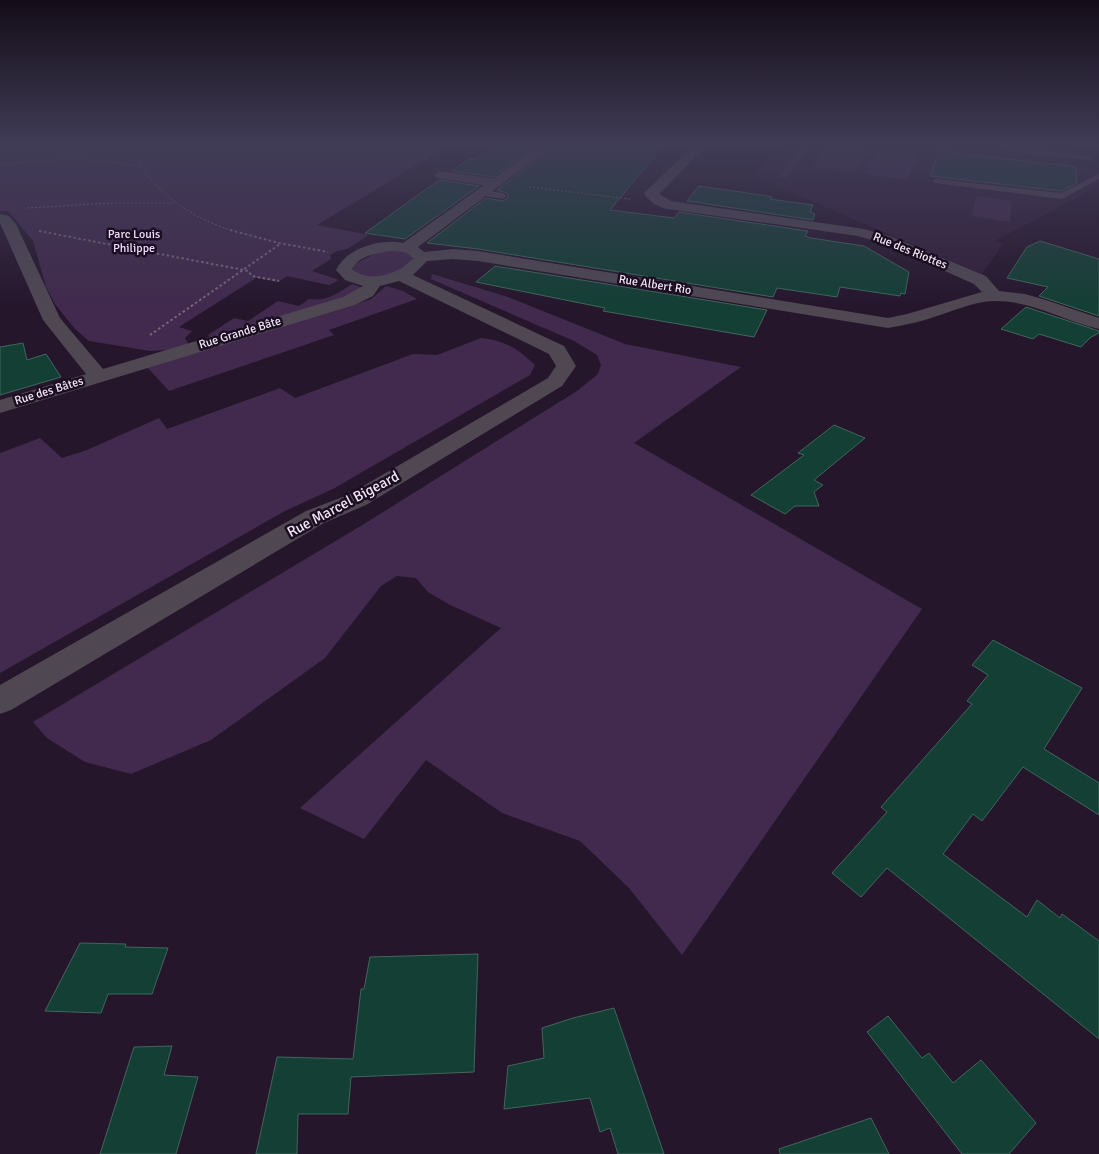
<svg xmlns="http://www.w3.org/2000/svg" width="1099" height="1154" font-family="Signika,sans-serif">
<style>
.built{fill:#311e3a}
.green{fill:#412a4d}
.building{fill:#133f35;stroke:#41665c}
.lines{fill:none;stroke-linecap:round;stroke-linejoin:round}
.path-far1{stroke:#75687b;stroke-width:1;stroke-dasharray:2 2;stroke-linecap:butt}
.path{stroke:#75687b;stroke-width:2;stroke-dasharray:2.5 2.5;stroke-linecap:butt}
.service{fill:#4f4853;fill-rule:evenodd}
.pedestrian{fill:#4f4853;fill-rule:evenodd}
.minor{fill:#4f4853;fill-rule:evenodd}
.labels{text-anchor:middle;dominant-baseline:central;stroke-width:5;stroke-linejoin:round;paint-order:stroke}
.far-park-label{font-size:12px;fill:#f0dcfb;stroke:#1b0d22}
.far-street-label{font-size:12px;fill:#eee4f3;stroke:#1b0d22}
.street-label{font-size:15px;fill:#eee4f3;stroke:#1b0d22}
</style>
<rect width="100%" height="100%" fill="#25162c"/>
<path class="built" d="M 788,145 L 1074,145 L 1075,157 L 1069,157 L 1070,166 L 1099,170 L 1099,183 L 1082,195 L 995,241 L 1003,244 L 982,274 L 750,175 Z"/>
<path class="green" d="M 0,145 L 450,145 L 317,225 L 369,235 L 347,249 L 337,251 L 330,255 L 331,259 L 312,271 L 339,280 L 329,285 L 287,276 L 278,282 L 256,278 L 179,327 L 192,331 L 185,338 L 189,345 L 167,350 L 150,351 L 89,341 L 75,329 L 55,304 L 46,287 L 33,241 L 8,211 L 0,211 Z
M 803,145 L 811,145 L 786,178 L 778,177 Z
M 828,145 L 833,145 L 869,150 L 856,173 L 812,168 Z
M 877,151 L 917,156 L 908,180 L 865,174 Z
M 976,196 L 1012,201 L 1010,222 L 972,216 Z
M 402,251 L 413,256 L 412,259 C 401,273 365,287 352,268 L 353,265 L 378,252 Z
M 432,274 L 508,297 L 625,344 L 741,367 L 634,443 L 922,609 L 682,955 L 629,888 L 580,841 L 502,813 L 426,760 L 364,839 L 300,808 L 501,628 L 450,605 L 428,592 L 416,578 L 397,576 L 381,586 L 325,658 L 211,740 L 131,774 L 85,762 L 47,738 L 33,722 L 364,524 L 577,391 L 598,374 L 601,365 L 597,355 L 574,341 L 431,279 Z
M 352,284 L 364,288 L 361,292 L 211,339 L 208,335 L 234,318 L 248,321 L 278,301 L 299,306 L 309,299 C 327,302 338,293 352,284 Z
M 386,286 L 403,291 L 417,299 L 329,330 L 334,335 L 169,391 L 147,367 L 349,307 L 371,299 Z
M 481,338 C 506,341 517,348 535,365 L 530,375 L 333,489 L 285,511 L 0,673 L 0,453 L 40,438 L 62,458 L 87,450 L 159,418 L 167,429 L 280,388 L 295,398 L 413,354 L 437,355 Z"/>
<path class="building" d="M 502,145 L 536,145 L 493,177 L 452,171 L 469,159 L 475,159 L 488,151 L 493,151 Z
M 556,145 L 664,145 L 610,210 L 674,218 L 679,212 L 808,231 L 805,236 L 811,238 L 864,246 L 909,272 L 905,294 L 901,293 L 900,296 L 840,287 L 837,297 L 777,288 L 773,297 L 478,249 L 427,243 L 486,198 L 503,201 L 508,198 L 508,194 L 504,192 L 497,190 Z
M 939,151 L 1076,167 L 1077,183 L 1061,191 L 930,176 Z
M 439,180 L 479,186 L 405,239 L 365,233 Z
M 699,186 L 761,195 L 772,197 L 770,199 L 813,205 L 810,212 L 815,214 L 813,220 L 687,201 Z
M 1040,241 L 1099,259 L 1099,316 L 1039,296 L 1048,287 L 1007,278 L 1027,247 Z
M 495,266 L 767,310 L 754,337 L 603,311 L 605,308 L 476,282 Z
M 1026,307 L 1099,331 L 1099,333 L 1091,337 L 1081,347 L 1039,334 L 1033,339 L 1001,329 Z
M 23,343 L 27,360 L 46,354 L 61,377 L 0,395 L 0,347 Z
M 834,425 L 865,438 L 814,480 L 823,485 L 814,492 L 819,506 L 795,506 L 785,514 L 751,495 L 804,455 L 798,453 Z
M 993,640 L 1082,688 L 1044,749 L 1099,783 L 1099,815 L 1023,767 L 982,821 L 973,814 L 943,854 L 1027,917 L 1037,900 L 1060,918 L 1062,914 L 1099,941 L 1099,1039 L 887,868 L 861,897 L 832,873 L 887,812 L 881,807 L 972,704 L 967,701 L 988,675 L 972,665 Z
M 80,943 L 126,944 L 125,947 L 168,948 L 152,994 L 108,994 L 101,1013 L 45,1011 Z
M 478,954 L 474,1072 L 351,1077 L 348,1114 L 298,1114 L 297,1154 L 256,1154 L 277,1057 L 353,1059 L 361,989 L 364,989 L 370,957 Z
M 614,1008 L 664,1154 L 618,1154 L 610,1128 L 600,1132 L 590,1098 L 504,1109 L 508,1066 L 544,1058 L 542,1028 L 573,1018 Z
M 888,1016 L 922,1058 L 929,1053 L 953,1083 L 981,1060 L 1036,1123 L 1009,1154 L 962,1154 L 867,1032 Z
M 172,1046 L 164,1075 L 198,1077 L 176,1154 L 100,1154 L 134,1047 Z
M 871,1118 L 889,1154 L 780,1154 L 779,1149 Z"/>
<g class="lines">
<path class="path-far1" d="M 129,145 C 151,190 187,217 234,231
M 75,158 L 102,145
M 0,165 C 48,159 94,155 141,168
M 529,187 L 630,199
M 27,208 L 113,203 L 175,203"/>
<path class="path" d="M 230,230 L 279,243 L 328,252
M 39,231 L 244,270 L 248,271 L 252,276 L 279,281
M 150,335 L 280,244"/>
<path class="service" d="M 994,145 L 1088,156 L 1092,158 L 1088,160 L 1020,153 Z
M 1099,174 L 1099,179 L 1062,199 L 936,183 L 932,181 L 936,179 L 1061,193 Z
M 482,190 L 503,193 L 507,196 L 503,199 L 479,195 L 478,193 Z"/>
<path class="pedestrian" d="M 440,171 L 496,179 L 502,183 L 496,187 L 436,178 L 434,175 Z"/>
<path class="minor" d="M 540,145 L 554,145 L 418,247 L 424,252 L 453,249 L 478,251 L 888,318 L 907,314 L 982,292 L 974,284 L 882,243 L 858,236 L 668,209 C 658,207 651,203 644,194 L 646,191 L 694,145 L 707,145 L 659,194 L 671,201 L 864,229 L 892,237 L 986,276 L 999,291 L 1025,294 L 1046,300 L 1099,318 L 1099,329 C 1064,321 1032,301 996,301 C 977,301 958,309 940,315 C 923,321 906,325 888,328 L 478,261 L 453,259 L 427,261 L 413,275 L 564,346 L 576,366 L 562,386 L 366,505 L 324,523 L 11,710 L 0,714 L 0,685 L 306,511 L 348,495 L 548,378 L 556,366 L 549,354 L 399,281 L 380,286 L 373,296 L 355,305 L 0,413 L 0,400 L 86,374 L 43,320 L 0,223 L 0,214 L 9,216 L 16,224 L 60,318 L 103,369 L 343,297 L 363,286 L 345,280 L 336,270 C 346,248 381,238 403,243 ZM 384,252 C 394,251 406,250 413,258 C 400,274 369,284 352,269 C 358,257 373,254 384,252 Z"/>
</g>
<linearGradient id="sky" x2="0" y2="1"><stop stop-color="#140c18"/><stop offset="0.47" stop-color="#403c56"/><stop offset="1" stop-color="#403c56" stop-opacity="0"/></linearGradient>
<rect width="1099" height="307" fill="url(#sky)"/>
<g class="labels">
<g class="far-park-label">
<text x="134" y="234">Parc Louis<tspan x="134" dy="14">Philippe</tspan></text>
</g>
<g class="far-street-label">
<text transform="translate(910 251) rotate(22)">Rue des Riottes</text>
<text transform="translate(655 285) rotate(9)">Rue Albert Rio</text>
<text transform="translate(240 333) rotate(-17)">Rue Grande Bâte</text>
<text transform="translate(49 391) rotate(-17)">Rue des Bâtes</text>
</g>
<g class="street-label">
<text transform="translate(343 504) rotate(-28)">Rue Marcel Bigeard</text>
</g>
</g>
</svg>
